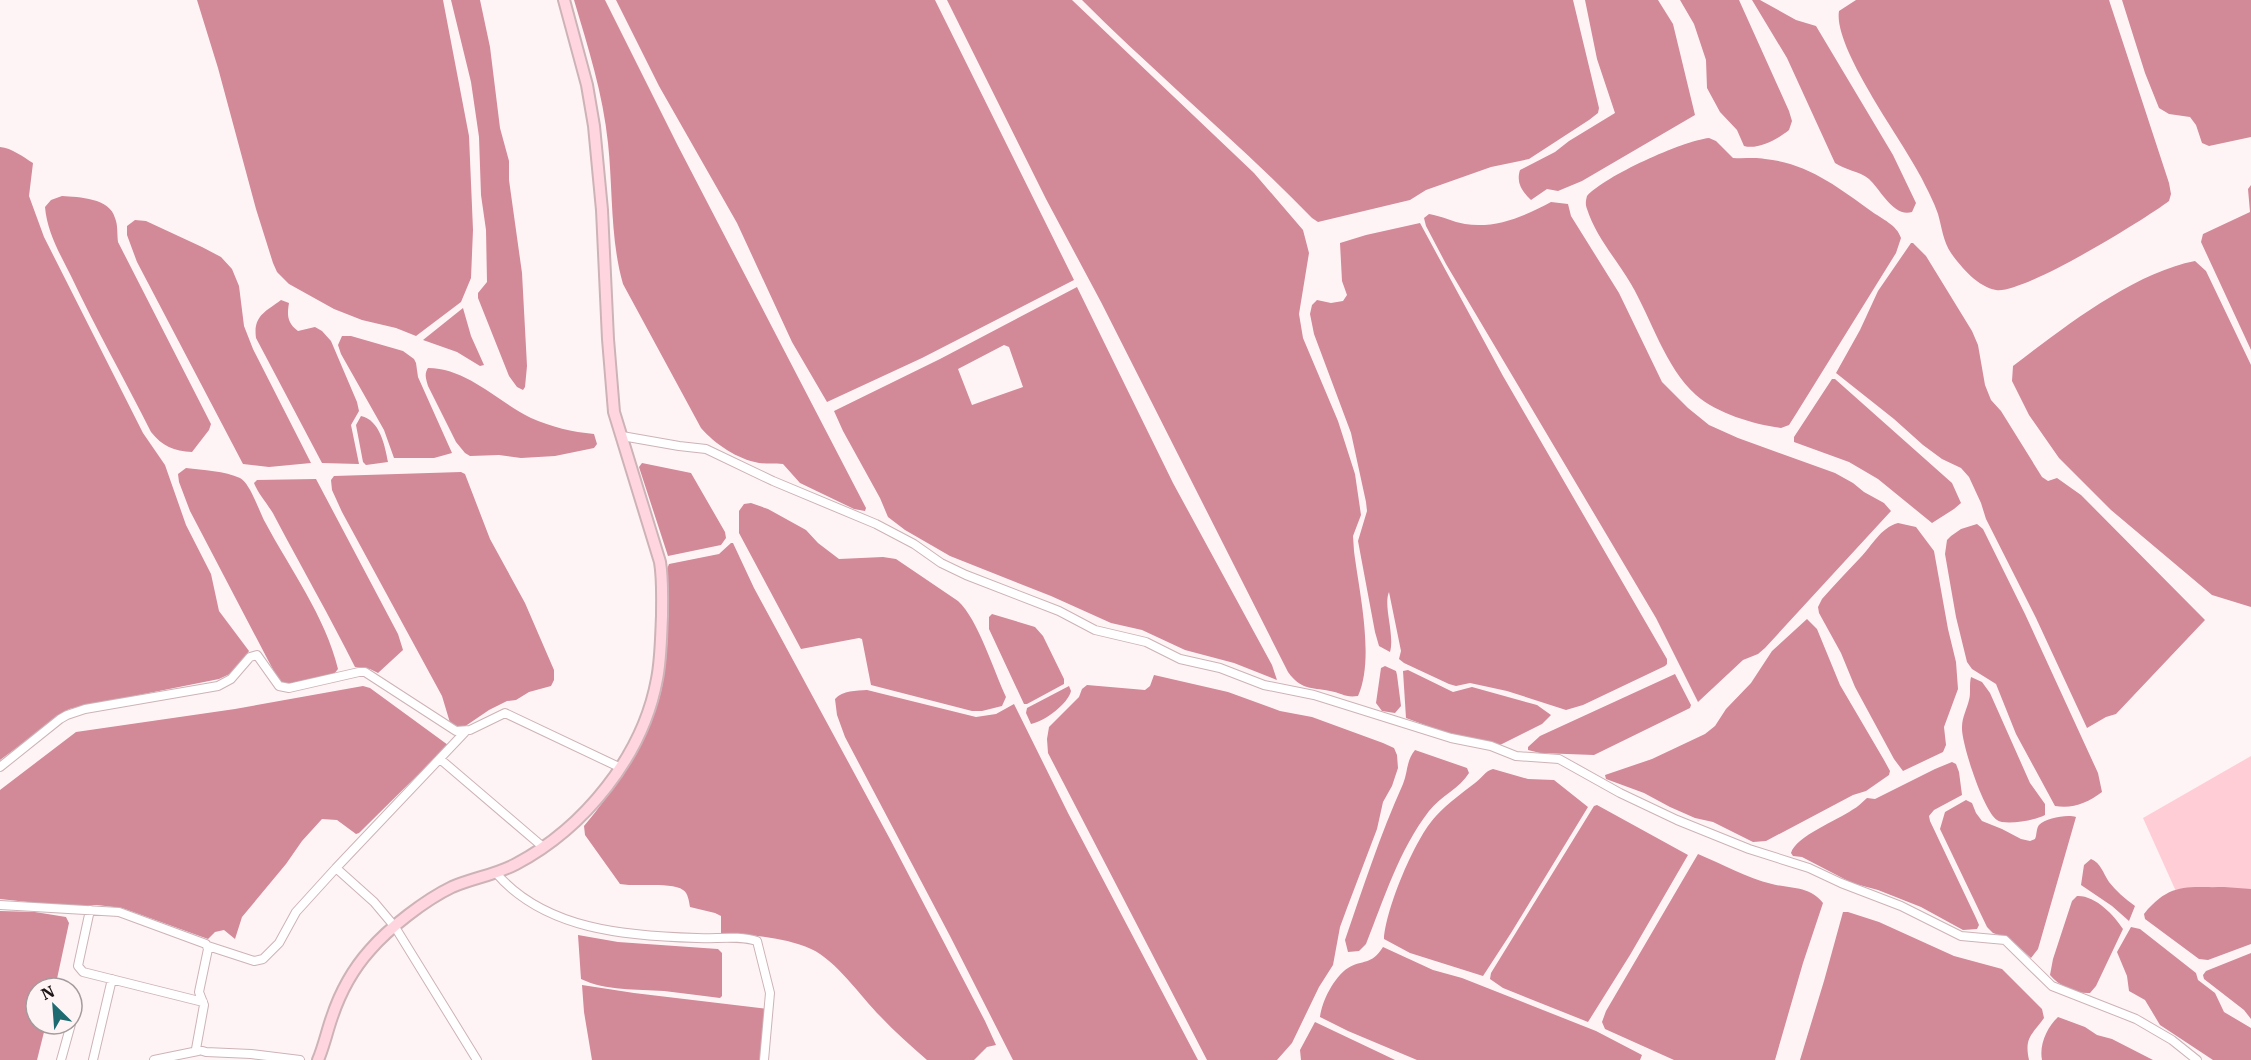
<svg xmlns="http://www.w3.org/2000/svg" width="2251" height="1060" font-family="'IBM Plex Serif',serif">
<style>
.green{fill:#ffcdd6}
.water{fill:#d28998;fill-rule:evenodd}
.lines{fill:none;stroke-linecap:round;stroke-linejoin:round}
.street-casing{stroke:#cdb3b7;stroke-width:10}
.secondary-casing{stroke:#cdb3b7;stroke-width:14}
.street{stroke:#fff;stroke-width:8}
.secondary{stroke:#ffd6e0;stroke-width:10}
</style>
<rect width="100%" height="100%" fill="#fff4f5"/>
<path class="green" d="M 2251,756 L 2251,931 L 2201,947 L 2143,818 Z"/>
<path class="water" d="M 197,0 L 443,0 L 469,136 L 473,230 L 471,278 L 461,302 L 416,336 L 396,328 L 362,320 L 334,309 L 289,284 L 277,272 L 273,263 L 256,209 L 218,68 Z
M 451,0 L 480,0 L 490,47 L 500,128 L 509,161 L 509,180 L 522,273 L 527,366 L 525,387 L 523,390 L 517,387 L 509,376 L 478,298 L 478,293 L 487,282 L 486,230 L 481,195 L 479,137 L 471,82 Z
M 574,0 L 605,0 L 678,146 L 866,508 L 865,511 L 854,509 L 800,483 L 783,464 C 775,463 767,464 759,463 C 737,459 715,444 701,428 L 623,284 C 610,239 613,189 608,143 C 603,94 588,47 574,0 Z
M 616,0 L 935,0 L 1074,280 L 922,358 L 827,402 L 792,342 L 737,223 L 659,86 Z
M 947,0 L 1072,0 L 1254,173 L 1303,230 L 1309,253 L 1299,314 L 1303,338 L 1338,421 L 1355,474 L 1361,515 L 1353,536 L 1354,551 C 1359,591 1375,659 1358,696 C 1345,698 1342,693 1330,691 C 1310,687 1301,690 1288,672 L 1101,302 L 1046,199 Z
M 1082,0 L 1573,0 L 1599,108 L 1598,113 L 1589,120 L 1529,159 L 1491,167 L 1426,190 L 1410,200 L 1318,222 L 1312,218 C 1238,142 1157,75 1082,0 Z
M 1585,0 L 1658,0 L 1673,24 L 1695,115 L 1582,181 L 1558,191 L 1547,189 L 1531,200 C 1522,191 1516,183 1520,170 L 1555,152 L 1569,141 L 1615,113 L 1597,59 Z
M 1680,0 L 1739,0 L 1789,111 L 1792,121 L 1789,130 C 1778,139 1758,150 1744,146 L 1737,130 L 1720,112 L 1707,88 L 1706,60 L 1694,24 Z
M 1752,0 L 1760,0 L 1796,20 L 1816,26 L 1893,155 L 1916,203 L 1912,212 C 1894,218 1880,189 1869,179 C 1859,171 1845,170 1835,163 L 1787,58 Z
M 1856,0 L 2109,0 L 2169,183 L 2171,194 L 2169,201 C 2144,220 2022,295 1996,290 C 1978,287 1961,267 1951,253 C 1943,241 1942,228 1938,214 C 1934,202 1927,189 1921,177 C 1902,140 1833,48 1839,11 Z
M 2122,0 L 2251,0 L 2251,137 L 2209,146 L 2202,143 L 2196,125 L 2190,117 L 2169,114 L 2159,108 L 2145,73 Z
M 1709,138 L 1716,141 L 1733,158 C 1744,159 1755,157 1765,159 C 1807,163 1838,187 1871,211 C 1882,219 1897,225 1901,238 L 1896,253 L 1796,414 L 1789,425 L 1781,428 C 1753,424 1718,414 1696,395 C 1665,367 1652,320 1631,284 C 1617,260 1596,237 1587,209 C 1585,204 1586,200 1587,196 C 1605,176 1682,141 1709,138 Z
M 0,147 C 12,148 23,157 33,163 L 29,196 L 44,237 L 143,433 L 165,465 L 186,525 L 211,574 L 219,611 L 249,651 L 236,671 L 219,679 L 69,709 L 0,760 Z
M 2251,185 L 2251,350 L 2201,242 L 2203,234 L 2250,212 L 2248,189 Z
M 62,196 C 79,197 110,198 115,218 C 118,225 117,234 118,242 L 211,424 L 209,430 L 192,452 C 174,451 162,446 151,432 C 125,380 96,329 71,276 C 60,254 47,232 45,207 L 51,200 Z
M 1551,202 L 1568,204 L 1571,216 L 1619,293 L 1662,382 L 1688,408 L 1709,425 L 1738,438 L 1835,473 L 1853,483 L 1864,492 L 1884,503 L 1891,511 L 1765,648 L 1758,654 L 1743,660 L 1698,702 L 1656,618 L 1446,264 L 1426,226 L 1424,218 L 1429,214 C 1442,216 1453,222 1465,224 C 1495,229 1525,216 1551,202 Z
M 135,220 L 146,221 L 202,247 L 221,257 L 232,269 L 239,286 L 244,326 L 253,349 L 311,463 L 269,467 L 243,464 L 137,262 L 127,235 L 127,226 Z
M 1420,223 L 1503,376 L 1667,659 L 1667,664 L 1665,666 L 1583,705 L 1566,710 L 1507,691 L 1470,683 L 1456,686 L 1449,684 L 1404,663 L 1399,659 L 1401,651 L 1389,592 C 1383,606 1395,634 1390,652 L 1379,646 L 1375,632 L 1358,541 L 1367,511 L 1366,502 L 1351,433 L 1314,334 L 1310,314 L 1312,305 L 1317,300 L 1331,303 L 1343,301 L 1347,295 L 1342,281 L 1340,243 L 1366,235 Z
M 1911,243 L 1913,243 L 1926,256 L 1972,331 L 1978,345 L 1985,385 L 1991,400 L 2001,411 L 2042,477 L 2048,481 L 2057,478 L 2081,495 L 2205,620 L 2116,714 L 2106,717 L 2087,728 L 2036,618 L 1986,519 L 1981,503 L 1969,477 L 1961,468 L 1942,459 L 1923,445 L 1894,419 L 1836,373 L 1860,330 L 1878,291 Z
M 2195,261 L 2206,271 L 2251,365 L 2251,607 L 2212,595 L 2111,510 L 2059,458 L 2029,415 L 2012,381 L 2013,366 C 2063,328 2133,273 2195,261 Z
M 1077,287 L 1173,483 L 1272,665 L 1277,680 L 1234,663 L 1185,650 L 1142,630 L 1111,623 L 1051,596 L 950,556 L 905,530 L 888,517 L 880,498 L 843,431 L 834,411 L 940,359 ZM 1004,345 L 1009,347 L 1023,387 L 972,405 L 958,369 Z
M 281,300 L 289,303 C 287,315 287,323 298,331 L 315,327 L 322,331 L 331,341 L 357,402 L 359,411 L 351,425 L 359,464 L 322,463 L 256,338 C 253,316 265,312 281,300 Z
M 463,308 L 471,336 L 484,365 L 480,366 L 457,352 L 423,340 Z
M 342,336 L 351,336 L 403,351 L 414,359 L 416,363 L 418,377 L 452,453 L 434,458 L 394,458 L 384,430 L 341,354 L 338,345 Z
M 428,368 C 467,368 498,402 531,418 C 552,427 572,432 594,434 L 597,444 L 594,448 L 555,456 L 521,458 L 499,455 L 470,456 L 465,453 L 456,442 L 428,386 C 426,379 424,374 428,368 Z
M 1832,379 L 1835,379 L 1952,483 L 1961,503 L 1954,509 L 1932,523 L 1878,479 L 1849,462 L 1794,442 L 1794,437 Z
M 361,416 C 380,420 385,446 388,462 L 366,465 L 363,462 L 356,425 Z
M 642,463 L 691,473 L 725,532 L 726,538 L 721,545 L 668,556 L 639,467 Z
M 186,468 C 203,470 225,471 240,478 C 250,483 259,511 265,522 C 290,569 325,616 338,669 L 334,674 L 286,685 L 280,683 L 190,511 L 179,482 L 178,474 Z
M 461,472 L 465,474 L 490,539 L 525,603 L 554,670 L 554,680 L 551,686 L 529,692 L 516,700 L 507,701 L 489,710 L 464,727 L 456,729 L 451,726 L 442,696 L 342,512 L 332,490 L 331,480 L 334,476 Z
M 316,479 L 398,634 L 403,650 L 378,673 L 370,669 L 355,667 C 330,617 302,568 276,519 C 270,506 259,496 254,483 L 257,480 Z
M 751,503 L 768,509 L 806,530 L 818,543 L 839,559 L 883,557 L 896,559 L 958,601 C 978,619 994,672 1006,697 L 1002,706 L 982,711 L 972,711 L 871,685 L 862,639 L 859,638 L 801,649 L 739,533 L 739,511 L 744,504 Z
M 1898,523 L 1916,527 L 1934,551 L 1948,629 L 1956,662 L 1958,689 L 1944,727 L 1946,745 L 1943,752 L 1903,771 L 1894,759 L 1855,687 L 1841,653 L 1819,613 L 1818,607 L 1822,599 C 1834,585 1847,572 1860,558 C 1872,546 1880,528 1898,523 Z
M 1977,524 L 1983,529 L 2025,614 L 2098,773 L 2102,792 C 2087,803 2073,809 2055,806 L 2016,734 L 1996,684 L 1972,669 L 1967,662 L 1956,617 L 1945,554 L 1947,540 L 1951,536 L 1961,529 Z
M 731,543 L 733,543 L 754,588 L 891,841 L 985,1021 L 996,1045 L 987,1047 L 974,1060 L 927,1060 C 911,1046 895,1032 880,1016 C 861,997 836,960 811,949 C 784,937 750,935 721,933 L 721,916 L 715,913 L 690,907 C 689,901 688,893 683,890 C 672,882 635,887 620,884 L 585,835 L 584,826 C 612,793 651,735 661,692 C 670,651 668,610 667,569 L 669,564 L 719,554 Z
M 992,614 L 1035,627 L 1043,636 L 1064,679 L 1064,684 L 1027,704 L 1024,704 L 989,629 L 989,617 Z
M 1807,619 L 1817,629 L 1840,685 L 1884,760 L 1890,771 L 1889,775 L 1866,791 L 1853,795 L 1766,841 L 1753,842 L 1713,822 L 1695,818 L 1670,807 L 1644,793 L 1606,779 L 1605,775 L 1652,759 L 1705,734 L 1715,726 L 1726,709 L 1751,683 L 1772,651 Z
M 1385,666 L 1396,671 L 1397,675 L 1401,706 L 1395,713 L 1382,711 L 1376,703 L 1381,668 Z
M 1408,670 L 1453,692 L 1472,687 L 1537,705 L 1551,715 L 1542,724 L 1500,745 L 1441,731 L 1406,718 L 1403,671 Z
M 1675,674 L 1691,705 L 1690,708 L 1594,755 L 1540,753 L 1528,750 L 1528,747 L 1540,736 Z
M 1154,675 L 1228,692 L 1280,711 L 1312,717 L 1383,743 L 1394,748 L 1397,755 L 1398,768 L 1392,786 L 1383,802 L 1377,829 L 1347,908 L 1340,927 L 1333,965 L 1319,987 L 1292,1043 L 1277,1060 L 1207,1060 L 1048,753 L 1047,739 L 1049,727 L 1079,697 L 1082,689 L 1087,685 L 1145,690 L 1150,686 Z
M 1971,677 L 1982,682 L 1990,693 L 2030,783 L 2045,804 L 2045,815 C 2036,820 2005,826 1997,820 C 1984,812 1961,743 1962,727 C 1962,717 1967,709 1969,700 C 1971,693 1969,685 1971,677 Z
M 363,686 L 370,688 L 448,745 L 359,833 L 356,834 L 337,820 L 322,819 L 302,841 L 286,864 L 242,917 L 235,939 L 224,930 L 215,932 L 208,939 L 122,908 L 97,905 L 74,907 L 0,899 L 0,790 L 76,732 L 235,709 Z
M 1069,686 L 1071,691 C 1068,704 1045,721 1031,724 L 1026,713 L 1027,708 Z
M 867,690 L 976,717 L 996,714 L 1014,704 L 1068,813 L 1198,1060 L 1013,1060 L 950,936 L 845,737 L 837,715 L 835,699 C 843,690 856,691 867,690 Z
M 1415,750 L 1467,768 L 1469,773 C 1460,788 1441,796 1429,811 C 1399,850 1384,899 1366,944 L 1359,951 L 1348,952 L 1345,940 C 1363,888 1380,835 1403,784 C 1408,772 1406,761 1415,750 Z
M 1952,762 L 1956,764 L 1959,772 L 1962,795 L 1934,810 L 1929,816 L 1930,821 L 1976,918 L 1979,925 L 1977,929 L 1963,930 L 1921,907 L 1878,890 L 1852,883 L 1802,857 L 1793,856 L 1791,853 C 1796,836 1838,820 1852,810 C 1858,807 1862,802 1867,798 L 1875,799 L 1935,769 Z
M 1493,769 L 1528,779 L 1554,780 L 1588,807 L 1511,933 L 1483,976 L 1410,953 L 1384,939 C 1386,908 1415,838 1436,816 C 1448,803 1462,793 1475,783 C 1482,778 1485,771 1493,769 Z
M 1966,800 L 1972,803 L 1976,813 L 1982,821 L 2002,829 L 2021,839 L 2030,841 L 2035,839 C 2037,835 2036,829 2039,825 C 2046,818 2067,814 2076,817 L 2038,949 L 2031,958 L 2010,939 L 1993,933 L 1987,927 L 1940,829 L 1945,812 Z
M 1597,805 L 1688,855 L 1630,955 L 1588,1022 L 1503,988 L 1490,979 L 1491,973 L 1594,806 Z
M 1698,854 C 1722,864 1747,878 1772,884 C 1791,889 1810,886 1823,903 L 1803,963 L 1775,1060 L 1674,1060 L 1605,1029 L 1602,1022 L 1606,1011 Z
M 2091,859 C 2101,863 2103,873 2109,882 C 2116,891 2125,899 2135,906 L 2129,921 L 2112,906 L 2081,885 L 2084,865 Z
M 2224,887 L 2251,889 L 2251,944 L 2208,960 L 2199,959 L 2145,919 L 2144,914 C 2170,882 2187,888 2224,887 Z
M 2077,896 C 2095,895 2114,915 2123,929 L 2096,986 L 2090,993 C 2076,994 2059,986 2050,975 L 2053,959 L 2072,901 Z
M 0,911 L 35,912 L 66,917 L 69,923 L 55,988 L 36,988 L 36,1024 L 46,1024 L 37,1060 L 0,1060 Z
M 1843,912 L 1848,912 L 1879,922 L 1954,956 L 2002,969 L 2042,1009 L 2044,1018 C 2032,1035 2024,1037 2029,1060 L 1800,1060 L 1824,981 Z
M 2131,927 L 2140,929 L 2196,973 L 2198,980 L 2215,993 L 2224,1012 L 2251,1028 L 2251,1060 L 2213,1060 L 2160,1025 L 2145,1000 L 2129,991 L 2127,976 L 2117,952 Z
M 578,935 L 618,942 L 718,949 L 722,953 L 722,996 L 720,998 C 702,996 683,993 664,991 C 637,989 606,991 581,979 Z
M 1383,947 L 1433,970 L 1462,978 L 1596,1031 L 1642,1055 L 1640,1060 L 1417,1060 L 1348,1031 L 1320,1017 C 1322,1001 1334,977 1348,968 C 1363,959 1371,966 1383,947 Z
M 2251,953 L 2251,1019 L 2244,1010 L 2204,979 L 2203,975 L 2206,971 Z
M 582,985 L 634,993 L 768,1009 L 761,1060 L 592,1060 L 584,1012 Z
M 2058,1017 L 2085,1027 L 2097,1035 L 2112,1039 L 2153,1060 L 2042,1060 C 2039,1045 2047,1027 2058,1017 Z
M 1315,1022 L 1393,1059 L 1395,1060 L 1301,1060 L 1300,1050 Z"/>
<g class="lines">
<g class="street-casing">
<path id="street" d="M 622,436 L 679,446 L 706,449 L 773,481 L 876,524 L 914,544 L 941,563 L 966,575 L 1059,611 L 1095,630 L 1146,642 L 1180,659 L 1220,668 L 1264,685 L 1314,695 L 1451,738 L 1491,746 L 1516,756 L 1559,759 L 1620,793 L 1677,820 L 1749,849 L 1809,868 L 1841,883 L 1901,906 L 1961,936 L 2005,940 L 2052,986 L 2136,1019 L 2172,1040 L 2197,1060
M 440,759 L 543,847
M 0,767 L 60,719 L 67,715 L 85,709 L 218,686 L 231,679 L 250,657 L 257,655 L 279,686 L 289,688 L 359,672 L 365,672 L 456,731 L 470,730 L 505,713 L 619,767
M 336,868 L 465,732
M 496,873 C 545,930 627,936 697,938 C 716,939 739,935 757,941 L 770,993 L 764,1060
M 0,905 L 119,912 L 206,944 L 208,949 L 199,992 L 204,1005 L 196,1049 L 206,1052 L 251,1054 L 300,1060
M 90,910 L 79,961 L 78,966 L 83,972 L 203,1002
M 208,946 L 254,961 L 263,959 L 279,943 L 296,912 L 336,868 L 374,902 L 395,927 L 477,1060
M 72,1019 L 74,1013
M 61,1060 L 71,1024
M 93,1060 L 112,979
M 154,1060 L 198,1051"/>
</g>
<g class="secondary-casing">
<path id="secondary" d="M 318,1060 C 324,1046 327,1031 332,1017 C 340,993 353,969 370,950 C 389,928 425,900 452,887 C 473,878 495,875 516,864 C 584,828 643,756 657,679 C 661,659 661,637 662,616 C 662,598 663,580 660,562 L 614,412 L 608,339 L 602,210 L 594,126 L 587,85 L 564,0"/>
</g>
<use href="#street" class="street"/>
<use href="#secondary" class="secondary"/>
</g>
<g transform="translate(54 1006) rotate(335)"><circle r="28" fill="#fff4f5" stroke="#a59a9c" stroke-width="1.5"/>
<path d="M0-4.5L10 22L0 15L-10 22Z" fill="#1e6a71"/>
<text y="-9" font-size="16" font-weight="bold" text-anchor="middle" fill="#1d1416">N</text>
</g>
</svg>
